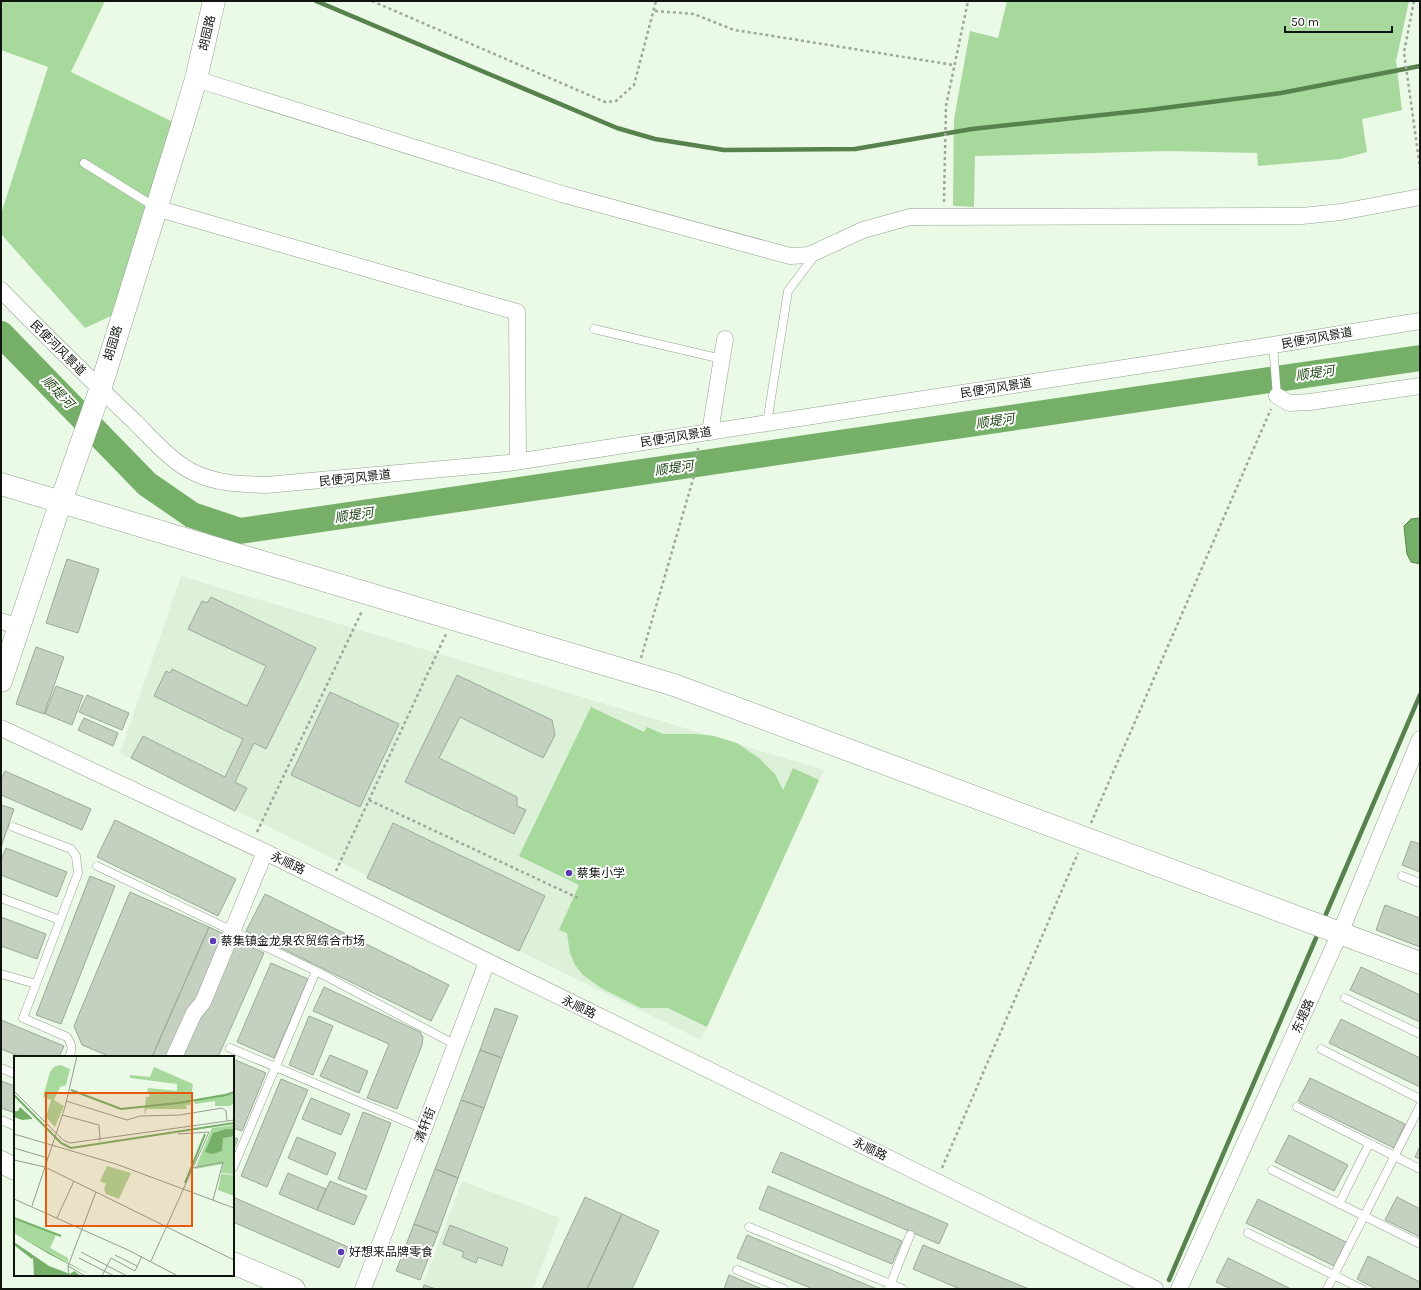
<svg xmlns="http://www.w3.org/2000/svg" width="1421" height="1290" font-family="Karla,'Noto Sans SC',sans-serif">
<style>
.built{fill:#ddf0d8}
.green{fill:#a7d89c}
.water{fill:#76b068;stroke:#57814d}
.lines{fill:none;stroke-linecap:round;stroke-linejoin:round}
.stream{stroke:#57814d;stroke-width:4.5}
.river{stroke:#76b068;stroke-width:26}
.building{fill:#c4d1c1;stroke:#9ca999}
.lane-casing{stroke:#93a090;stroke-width:9}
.street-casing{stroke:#93a090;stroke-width:17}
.secondary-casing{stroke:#93a090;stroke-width:23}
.path{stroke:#9da89a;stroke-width:2.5;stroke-dasharray:3 3;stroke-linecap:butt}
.lane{stroke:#fff;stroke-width:8}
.street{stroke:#fff;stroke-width:16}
.secondary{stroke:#fff;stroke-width:22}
.poi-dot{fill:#5b3bb3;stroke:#fff;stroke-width:1.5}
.labels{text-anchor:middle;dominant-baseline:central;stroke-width:4;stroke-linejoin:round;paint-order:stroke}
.street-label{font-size:12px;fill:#0f140e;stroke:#fff}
.poi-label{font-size:12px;fill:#0f140e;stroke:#fff;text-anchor:start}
.water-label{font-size:13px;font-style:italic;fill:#204716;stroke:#fff}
.inset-river{fill:none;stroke:#76b068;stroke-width:2}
.inset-road{fill:none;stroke:#939d90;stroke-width:1}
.view{fill:#e8590c;fill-opacity:0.15;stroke:#e8590c;stroke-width:2}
.inset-edge{fill:none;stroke:#0f140e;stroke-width:2}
</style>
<rect width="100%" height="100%" fill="#ebf9e7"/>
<path class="built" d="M 181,576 L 824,770 L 701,1040 L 550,966 L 120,753 Z
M 462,1181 L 560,1218 L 533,1289 L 421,1289 Z"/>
<path class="green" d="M 1,1 L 105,1 L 71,72 L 175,123 L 111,316 L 85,328 L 1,234 L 1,214 L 48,67 L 1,50 Z
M 1007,1 L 1409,1 L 1396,61 L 1402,110 L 1362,119 L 1367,152 L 1340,159 L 1258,166 L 1257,153 L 1168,151 L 975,156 L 974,207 L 953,206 L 954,119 L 970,31 L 998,38 Z
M 591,707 L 644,732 L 647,727 L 663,734 L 696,734 L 714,736 L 737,743 L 760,759 L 775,774 L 783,790 L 793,768 L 819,780 L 707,1027 L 668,1008 L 641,1008 L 601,988 L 583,975 L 575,965 L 570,953 L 567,933 L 559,930 L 579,885 L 519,856 Z"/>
<path class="water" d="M 1420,518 L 1420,564 L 1411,562 L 1407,554 L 1404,526 L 1411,519 Z"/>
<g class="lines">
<path class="stream" d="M 316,1 L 617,128 L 655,139 L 724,150 L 855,149 L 972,129 L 1148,110 L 1281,93 L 1420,66
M 1326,914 L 1420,695
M 1169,1280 L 1316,938"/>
<path class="river" d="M 1,334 L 147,484 L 192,515 L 240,531 L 1420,358"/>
</g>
<path class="building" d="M 67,559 L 99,569 L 78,633 L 46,623 Z
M 211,597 L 316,648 L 266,749 L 254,743 L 235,782 L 247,788 L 235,811 L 131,758 L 143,736 L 225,777 L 243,739 L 154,696 L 166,671 L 170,673 L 172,669 L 247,706 L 266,666 L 188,629 L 202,601 L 207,603 Z
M 36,647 L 64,657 L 44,714 L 16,704 Z
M 457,675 L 552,720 L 555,735 L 543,758 L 460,717 L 439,758 L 517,797 L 517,806 L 526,810 L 514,834 L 405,782 Z
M 56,686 L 83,696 L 72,725 L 45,714 Z
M 330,692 L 399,724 L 360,807 L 291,775 Z
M 87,695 L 129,713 L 122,730 L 79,712 Z
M 84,718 L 118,733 L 113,746 L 78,730 Z
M 5,771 L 91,809 L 82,830 L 1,795 L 1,779 Z
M 1,805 L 14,809 L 1,847 Z
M 115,820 L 236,879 L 218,916 L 97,857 Z
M 393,823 L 545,896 L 519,951 L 367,878 Z
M 1411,841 L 1420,844 L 1420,872 L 1402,865 Z
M 6,848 L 67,872 L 57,897 L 1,875 L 1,860 Z
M 90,876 L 115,886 L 61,1024 L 36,1015 Z
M 130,892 L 209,927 L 152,1057 L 111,1057 L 82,1045 L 74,1026 Z
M 265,894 L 449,985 L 431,1021 L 246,931 Z
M 1385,905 L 1420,918 L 1420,947 L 1376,930 Z
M 1,917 L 46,934 L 37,959 L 1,946 Z
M 209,927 L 264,953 L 218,1057 L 152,1057 Z
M 271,963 L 308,979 L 274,1058 L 237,1042 Z
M 1361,967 L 1420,995 L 1420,1022 L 1350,990 Z
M 324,987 L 420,1032 L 423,1037 L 422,1045 L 397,1109 L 367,1098 L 389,1044 L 313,1011 Z
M 495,1008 L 518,1016 L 502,1058 L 480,1050 Z
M 309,1016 L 333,1026 L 313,1075 L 289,1065 Z
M 1341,1019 L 1420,1058 L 1420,1087 L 1329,1043 Z
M 1,1020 L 64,1046 L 59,1057 L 21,1057 L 1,1049 Z
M 480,1050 L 502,1058 L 484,1108 L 461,1100 Z
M 330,1055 L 368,1071 L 359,1093 L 320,1076 Z
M 233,1059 L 266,1073 L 242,1131 L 233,1128 Z
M 1310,1078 L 1405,1124 L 1394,1148 L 1298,1101 Z
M 281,1079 L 308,1090 L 267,1187 L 241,1176 Z
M 1,1081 L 15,1086 L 15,1113 L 1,1108 Z
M 311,1098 L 350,1114 L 341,1135 L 302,1119 Z
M 461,1100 L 484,1108 L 458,1178 L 435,1169 Z
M 363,1112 L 391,1123 L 366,1190 L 338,1179 Z
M 1289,1135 L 1348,1165 L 1334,1191 L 1275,1162 Z
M 233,1137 L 238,1139 L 233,1151 Z
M 297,1137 L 336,1153 L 327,1175 L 288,1158 Z
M 1420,1146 L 1420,1159 L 1415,1157 Z
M 781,1152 L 948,1224 L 939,1244 L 772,1172 Z
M 435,1169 L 458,1178 L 438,1233 L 414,1224 Z
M 288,1173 L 326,1189 L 317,1210 L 279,1194 Z
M 330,1181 L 367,1196 L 354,1225 L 317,1210 Z
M 768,1186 L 902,1241 L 892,1264 L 759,1209 Z
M 233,1197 L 348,1247 L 339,1268 L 233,1222 Z
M 585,1197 L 622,1214 L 587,1289 L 542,1289 Z
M 1397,1197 L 1420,1209 L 1420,1237 L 1385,1220 Z
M 1258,1199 L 1346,1242 L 1334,1266 L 1246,1223 Z
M 622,1214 L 659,1231 L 632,1289 L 587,1289 Z
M 414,1224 L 438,1233 L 420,1280 L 396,1271 Z
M 450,1225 L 508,1248 L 502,1266 L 478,1257 L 476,1263 L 462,1257 L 464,1252 L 443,1244 Z
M 747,1235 L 877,1289 L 813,1289 L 737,1258 Z
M 923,1245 L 1029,1289 L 960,1289 L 913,1269 Z
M 1368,1256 L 1420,1282 L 1420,1289 L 1376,1289 L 1357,1279 Z
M 1228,1258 L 1291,1289 L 1231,1289 L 1216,1282 Z
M 729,1275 L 762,1289 L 724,1289 Z
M 424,1285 L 436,1289 L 423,1289 Z"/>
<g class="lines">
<g class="lane-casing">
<path id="lane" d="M 84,163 L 155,207
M 594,329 L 722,359
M 1273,345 L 1277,396
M 767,423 L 788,291 L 815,255
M 97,866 L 316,971 L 456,1045
M 1402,876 L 1420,883
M 1,898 L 60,920
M 1,974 L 36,984 L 78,873 L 76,856 L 71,849 L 13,827
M 36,984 L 23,1018 L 67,1037 C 72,1045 73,1049 69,1057
M 1345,998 L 1420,1034
M 230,1048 L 424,1129
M 1321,1049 L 1420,1099
M 1,1068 L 15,1074
M 1297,1107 L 1420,1169
M 1,1120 L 15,1126
M 233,1168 L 316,971
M 1272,1170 L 1420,1244
M 1339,1204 L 1369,1144
M 749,1227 L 903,1289
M 1248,1233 L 1362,1289
M 737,1270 L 784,1289
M 889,1288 L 910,1235
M 1327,1289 L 1420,1106"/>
</g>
<g class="street-casing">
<path id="street" d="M 196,79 L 562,194 L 790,256 L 809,255 L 863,230 L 910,217 L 1302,216 L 1341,212 L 1420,197
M 156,208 L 517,312 L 518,461
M 1,290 C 45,335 90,379 135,422 C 152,439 174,464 195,473 C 218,484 242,484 266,485 L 508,463 L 1273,345 L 1420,321
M 1277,396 L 1289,403 L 1310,402 L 1420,386
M 710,432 L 725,339
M 1,621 L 19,627
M 1,728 L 265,852 L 1155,1289
M 174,1057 L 194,1013 L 203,1002 L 265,852
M 363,1289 L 487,962
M 1179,1289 L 1340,933 L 1420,739"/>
</g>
<g class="secondary-casing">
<path id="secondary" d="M 1,484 L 674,685 L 1420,963
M 1,681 L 61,501 L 98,396 L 181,129 L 196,79 L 214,1
M 1,1162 L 15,1169
M 233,1263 L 294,1289"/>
</g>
<path class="path" d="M 372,1 L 605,102 L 616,101 L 634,85 L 656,1
M 1414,1 L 1404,52 L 1420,168
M 655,11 L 694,14 L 734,30 L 754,33 L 954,65
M 944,202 L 946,106 L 968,1
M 641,658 L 694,476 L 698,448
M 369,800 L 578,898
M 1091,823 L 1271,409
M 257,832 L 362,611
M 336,871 L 446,634
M 942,1168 L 1078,853"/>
<use href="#lane" class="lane"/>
<use href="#street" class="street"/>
<use href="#secondary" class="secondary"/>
</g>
<g class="poi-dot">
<circle cx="569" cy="873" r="4"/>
<circle cx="213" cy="941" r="4"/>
<circle cx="341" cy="1252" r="4"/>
</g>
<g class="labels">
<g class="street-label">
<text transform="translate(207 33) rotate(-77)">胡园路</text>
<text transform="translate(1317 338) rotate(-10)">民便河风景道</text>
<text transform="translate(113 343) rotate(-73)">胡园路</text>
<text transform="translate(58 348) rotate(45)">民便河风景道</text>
<text transform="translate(996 388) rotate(-9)">民便河风景道</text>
<text transform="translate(676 437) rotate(-9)">民便河风景道</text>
<text transform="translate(355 478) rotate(-6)">民便河风景道</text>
<text transform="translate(288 863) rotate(26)">永顺路</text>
<text transform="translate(579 1007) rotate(26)">永顺路</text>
<text transform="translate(1303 1016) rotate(-66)">东堤路</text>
<text transform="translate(425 1125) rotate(-69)">清轩街</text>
<text transform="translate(870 1149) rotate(26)">永顺路</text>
</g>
<g class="poi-label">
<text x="577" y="873">蔡集小学</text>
<text x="221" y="941">蔡集镇金龙泉农贸综合市场</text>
<text x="349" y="1252">好想来品牌零食</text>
</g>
<g class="water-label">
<text transform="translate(1315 373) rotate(-8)">顺堤河</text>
<text transform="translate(58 392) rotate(46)">顺堤河</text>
<text transform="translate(995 421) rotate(-8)">顺堤河</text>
<text transform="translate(674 468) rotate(-8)">顺堤河</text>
<text transform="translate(354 515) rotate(-8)">顺堤河</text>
</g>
</g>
<g transform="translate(14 1056)">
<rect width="220" height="220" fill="#ebf9e7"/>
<path d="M 46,9 L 56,13 L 52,29 L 46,31 L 40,44 L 50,50 L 41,71 L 32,61 L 37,44 L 29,41 L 36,16 L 40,11 ZM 140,11 L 179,28 L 176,49 L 172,49 L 173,53 L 133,53 L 130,58 L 132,41 L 135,41 L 136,37 L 133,36 L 134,32 L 163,35 L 163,28 L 116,22 L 116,19 L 136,21 ZM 220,36 L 220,47 L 216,50 L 201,50 L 201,45 L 181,48 L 180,44 ZM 220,69 L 220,118 L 207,117 L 209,108 L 181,113 L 198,72 ZM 93,110 L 117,117 L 105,143 L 92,138 L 90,133 L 92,128 L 86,125 ZM 207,118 L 220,119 L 220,140 L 204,134 ZM 0,163 L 42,179 L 36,192 L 54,202 L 54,206 L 0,177 Z" fill="#a7d89c"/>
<path d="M 6,51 L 18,62 L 18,63 L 8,64 L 0,61 L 0,55 L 4,55 ZM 212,73 L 220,73 L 220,80 L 209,82 L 208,95 L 198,98 L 191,96 L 199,77 ZM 0,177 L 78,220 L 35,198 ZM 0,186 L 35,210 L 56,218 L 60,215 L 67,220 L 20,220 L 19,202 L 18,203 L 0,189 Z" fill="#76b068"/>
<path class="inset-river" d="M 57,34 L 107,53 L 164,47 L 212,39 L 220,36M 0,39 L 47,87 L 57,92 L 220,67M 171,127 L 191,78M 0,162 L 47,180"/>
<path class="inset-road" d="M 0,35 L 49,84 L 56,87 L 220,64M 52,45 L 113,64 L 126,60 L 166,59 L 208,52 L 212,55 L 213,65M 48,59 L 85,69 L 86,85M 0,78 L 102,108 L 220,152M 0,92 L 34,102M 0,104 L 31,111 L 220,204M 179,112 L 209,106 L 199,144M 0,143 L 114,194 L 164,220M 18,150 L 51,51 L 63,0M 43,162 L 60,125M 67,196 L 113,220M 101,199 L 123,210M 65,202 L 100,220M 137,205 L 195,76 L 164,78M 54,210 L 71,220M 55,220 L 54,210 L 82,136M 88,220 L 97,202 L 121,215 L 128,200"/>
<path class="view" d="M 32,37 L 178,37 L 178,170 L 32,170 Z"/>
<rect width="220" height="220" class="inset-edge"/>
</g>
<rect width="1421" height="1290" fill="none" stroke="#0f140e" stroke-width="4"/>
<path d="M1285 26v6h107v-6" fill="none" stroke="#0f140e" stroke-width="2"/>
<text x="1291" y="26" font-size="12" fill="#0f140e" stroke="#ffffff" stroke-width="3" paint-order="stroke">50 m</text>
</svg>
